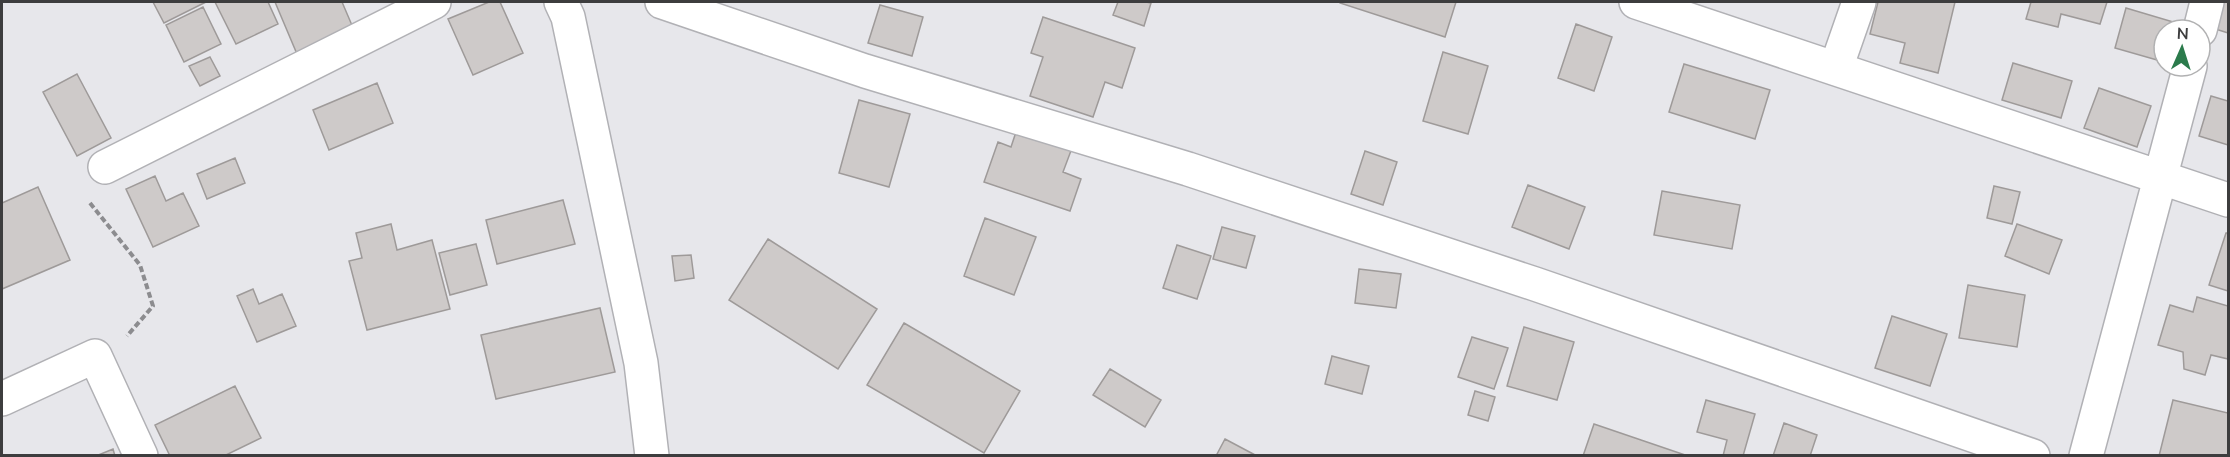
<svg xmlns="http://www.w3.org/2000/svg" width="2230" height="457" font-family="'Nunito Sans',sans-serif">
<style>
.building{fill:#cecac9;stroke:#9e9a99;stroke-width:1.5}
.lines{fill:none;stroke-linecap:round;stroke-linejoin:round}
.minor-casing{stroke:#b1b1b5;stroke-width:36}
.path{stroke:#8c8c8f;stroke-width:4;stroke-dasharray:6 3;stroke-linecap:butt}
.minor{stroke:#fff;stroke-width:33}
</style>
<rect width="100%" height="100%" fill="#e7e7eb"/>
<path class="building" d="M 153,2 L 206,2 L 164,23 Z
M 215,2 L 268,2 L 278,24 L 236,44 Z
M 275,2 L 342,2 L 354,30 L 297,54 Z
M 489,2 L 500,2 L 523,53 L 473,75 L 448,19 Z
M 1118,2 L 1146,2 L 1151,3 L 1144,26 L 1113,15 Z
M 1340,2 L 1456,2 L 1445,37 L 1340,3 Z
M 1878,2 L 1955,2 L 1938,73 L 1900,63 L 1905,43 L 1870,34 Z
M 2031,2 L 2107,2 L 2100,24 L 2061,14 L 2058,27 L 2026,19 Z
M 2216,2 L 2228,2 L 2228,33 L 2209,27 Z
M 880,5 L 923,17 L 912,56 L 868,43 Z
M 203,7 L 221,44 L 184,62 L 166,25 Z
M 2126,8 L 2180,24 L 2179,30 L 2164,30 L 2164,62 L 2115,48 Z
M 1043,17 L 1135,48 L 1122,88 L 1105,82 L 1093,117 L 1030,96 L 1043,57 L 1031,53 Z
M 1576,24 L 1612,37 L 1594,91 L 1558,78 Z
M 1443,52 L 1488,66 L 1468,134 L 1423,121 Z
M 210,57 L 220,76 L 200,86 L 189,66 Z
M 2013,63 L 2072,81 L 2061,118 L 2002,100 Z
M 1684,64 L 1770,90 L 1755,139 L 1669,112 Z
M 77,74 L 111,138 L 77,156 L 43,92 Z
M 377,83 L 393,123 L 329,150 L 313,110 Z
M 2099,88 L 2151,106 L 2137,147 L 2084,128 Z
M 2211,96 L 2228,101 L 2228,145 L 2199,136 Z
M 859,100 L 910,114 L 889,187 L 839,173 Z
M 1017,129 L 1072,148 L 1063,172 L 1081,179 L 1070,211 L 984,182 L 998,142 L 1011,147 Z
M 1365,151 L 1397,162 L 1383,205 L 1351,194 Z
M 235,158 L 245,183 L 207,199 L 197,174 Z
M 155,176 L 166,201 L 183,193 L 199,226 L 153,247 L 126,189 Z
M 1528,185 L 1585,207 L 1569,249 L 1512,227 Z
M 1994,186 L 2020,192 L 2012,224 L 1987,218 Z
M 38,187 L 70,260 L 2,289 L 2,203 Z
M 1662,191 L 1740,205 L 1732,249 L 1654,235 Z
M 563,200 L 575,244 L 497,264 L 486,220 Z
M 985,218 L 1036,237 L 1014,295 L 964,276 Z
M 391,224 L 397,250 L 432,240 L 450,309 L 367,330 L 349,261 L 362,258 L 356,233 Z
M 2017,224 L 2062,240 L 2049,274 L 2005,256 Z
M 1222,227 L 1255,236 L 1246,268 L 1213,259 Z
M 2226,233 L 2228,233 L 2228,291 L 2209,285 Z
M 768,239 L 877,309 L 838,369 L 729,300 Z
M 476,244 L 487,285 L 450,295 L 439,253 Z
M 1177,245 L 1211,256 L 1197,299 L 1163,288 Z
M 691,255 L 694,278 L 675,281 L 672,256 Z
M 1359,269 L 1401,274 L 1396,308 L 1355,303 Z
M 1968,285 L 2025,295 L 2017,347 L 1959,338 Z
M 253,289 L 259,304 L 282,294 L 296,326 L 257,342 L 237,296 Z
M 2197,297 L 2228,306 L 2228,359 L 2211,355 L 2205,375 L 2184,369 L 2183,352 L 2158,345 L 2170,305 L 2193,312 Z
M 600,308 L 615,372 L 496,399 L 481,335 Z
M 1892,316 L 1947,334 L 1930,386 L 1875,368 Z
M 904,323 L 1020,391 L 984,453 L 867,385 Z
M 1524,327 L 1574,342 L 1557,400 L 1507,386 Z
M 1472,337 L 1508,348 L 1494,389 L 1458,377 Z
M 1332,356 L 1369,366 L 1362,394 L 1325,384 Z
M 1110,369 L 1161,400 L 1145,427 L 1093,395 Z
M 235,386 L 261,438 L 224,456 L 170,456 L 155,425 Z
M 1475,391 L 1495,397 L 1488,421 L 1468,415 Z
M 1706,400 L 1755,414 L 1743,456 L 1723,456 L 1727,440 L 1697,432 Z
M 2173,400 L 2228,413 L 2228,456 L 2159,456 Z
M 1784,423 L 1817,435 L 1810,456 L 1773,456 Z
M 1594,424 L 1688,456 L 1583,456 Z
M 1225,439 L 1257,456 L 1216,456 Z
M 113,449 L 115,456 L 96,456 Z"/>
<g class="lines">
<g class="minor-casing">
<path id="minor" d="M 561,2 L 568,17 L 641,363 L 652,456
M 662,2 L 865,71 L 1188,169 L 1535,284 L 2033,456
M 1636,2 L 2228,200
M 2200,30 L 2207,2
M 1836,68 L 1859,2
M 105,167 L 434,2
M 2,399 L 95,356 L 141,456
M 2086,456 L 2190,66"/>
</g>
<path class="path" d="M 90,203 L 140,265 L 153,306 L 127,336"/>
<use href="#minor" class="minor"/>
</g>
<rect width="2230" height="457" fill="none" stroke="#3d3d3e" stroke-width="6"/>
<g transform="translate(2182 48) rotate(3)"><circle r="28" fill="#ffffff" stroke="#b1b1b2" stroke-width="1.5"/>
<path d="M0-4.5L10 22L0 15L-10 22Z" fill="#2b7b4c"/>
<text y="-9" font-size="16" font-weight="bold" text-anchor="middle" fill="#3d3d3e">N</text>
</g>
</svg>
